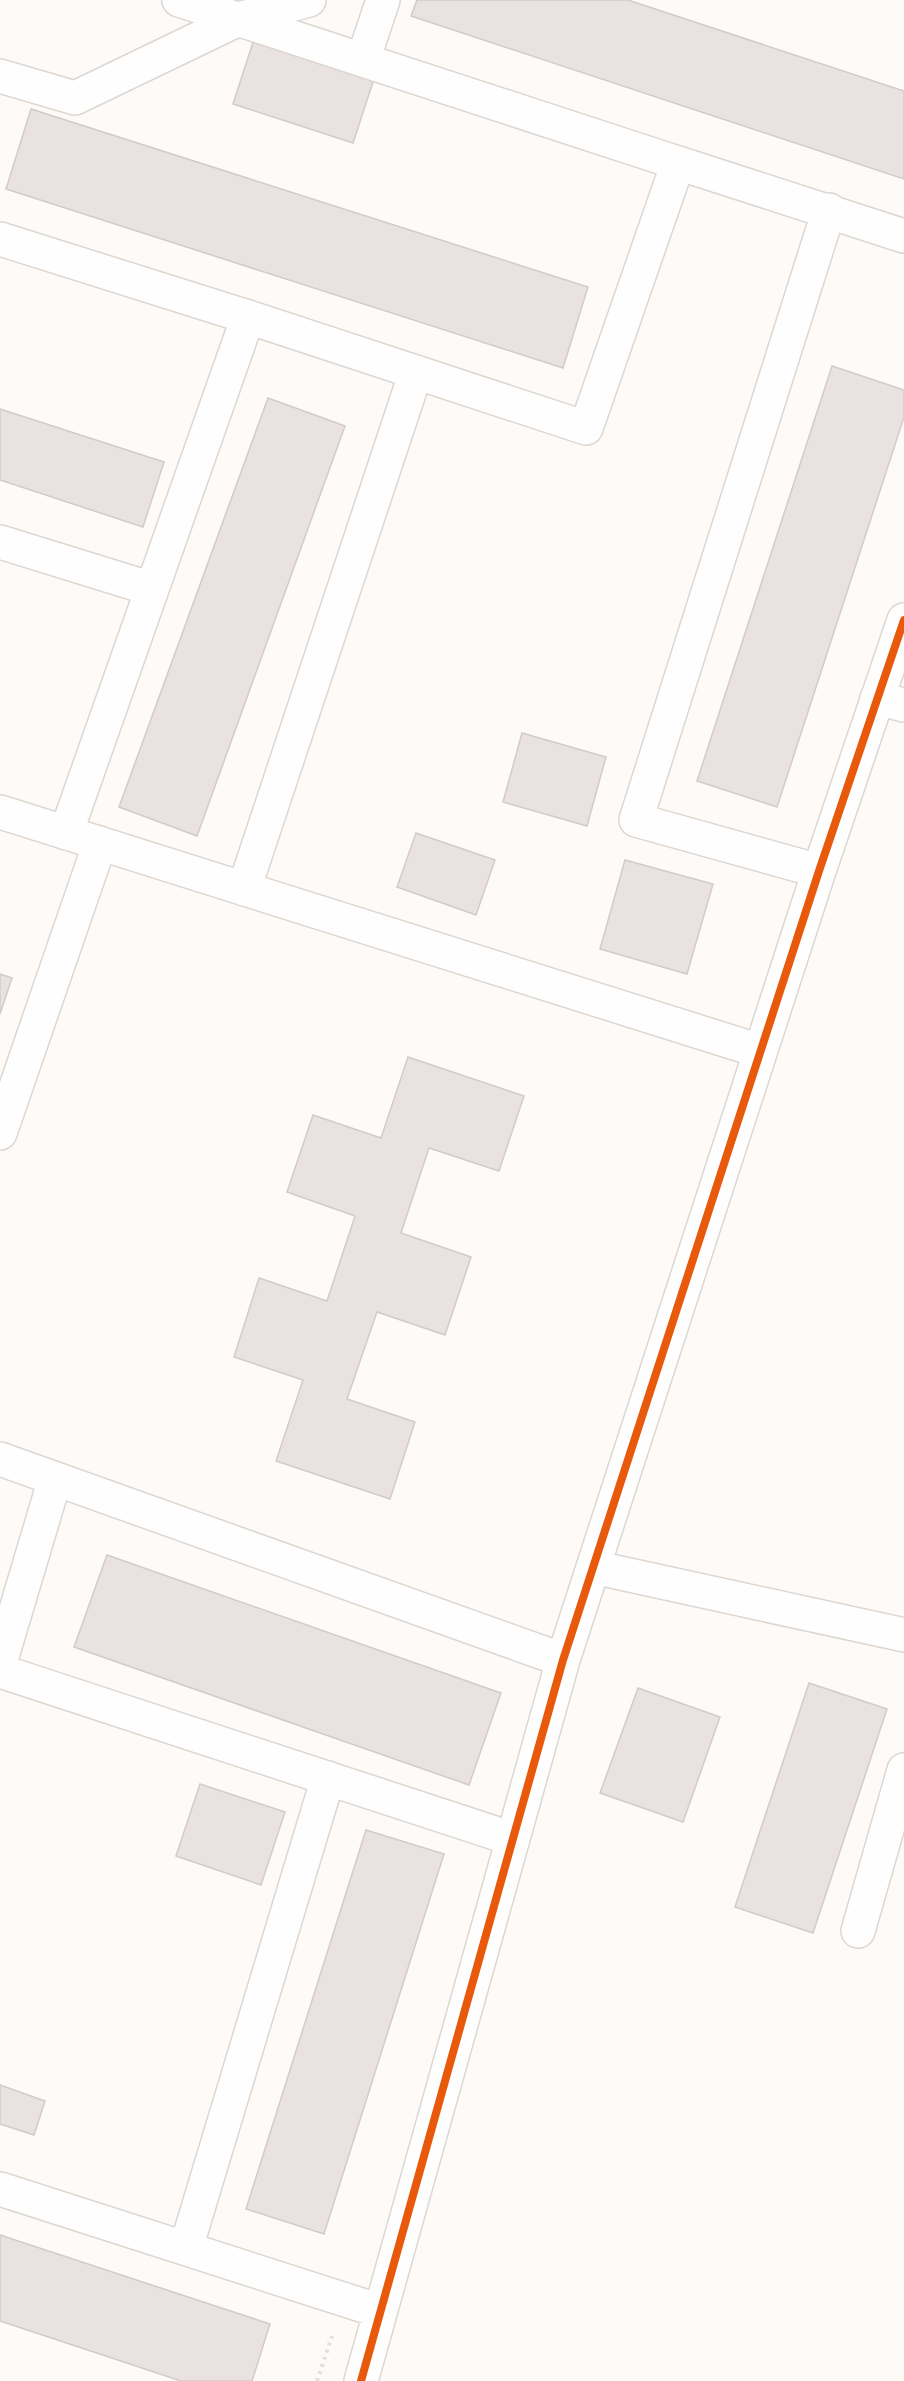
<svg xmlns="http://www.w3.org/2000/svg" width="904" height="2381" font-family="Roboto,sans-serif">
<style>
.building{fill:#e9e1e2;stroke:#d2cacc;stroke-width:1.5}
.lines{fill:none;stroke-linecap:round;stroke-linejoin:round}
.minor-casing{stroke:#ddd7d2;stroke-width:36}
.path{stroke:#e0e0de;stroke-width:4;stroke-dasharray:3 4.5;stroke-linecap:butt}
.minor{stroke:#fffefe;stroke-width:33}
.cycleway-casing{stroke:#fff;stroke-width:11}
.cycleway{stroke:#e8590c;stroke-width:8}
</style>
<rect width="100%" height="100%" fill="#fdfaf7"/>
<path class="building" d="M 417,0 L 628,0 L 904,91 L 904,179 L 411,16 Z
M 256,33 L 376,73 L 353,143 L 233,104 Z
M 31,109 L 588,287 L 563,368 L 6,189 Z
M 832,366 L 904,390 L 904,417 L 777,807 L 697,781 Z
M 268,398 L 345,426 L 197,836 L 119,807 Z
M 0,409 L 164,462 L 143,527 L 0,480 Z
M 522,733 L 606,757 L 587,826 L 503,802 Z
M 416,833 L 495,860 L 476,915 L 397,887 Z
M 625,860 L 713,884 L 687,974 L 600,949 Z
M 0,974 L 12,978 L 0,1014 Z
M 408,1057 L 524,1096 L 499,1171 L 429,1148 L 401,1233 L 471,1257 L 445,1335 L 377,1312 L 347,1399 L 415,1422 L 390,1499 L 276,1461 L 303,1380 L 234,1357 L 259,1278 L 327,1301 L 355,1216 L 287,1192 L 313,1115 L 381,1138 Z
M 107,1555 L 501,1693 L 469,1785 L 74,1647 Z
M 809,1683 L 887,1709 L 813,1933 L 735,1907 Z
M 638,1688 L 720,1717 L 683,1822 L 600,1793 Z
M 200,1784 L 285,1812 L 261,1885 L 176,1856 Z
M 366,1830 L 444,1854 L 324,2234 L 246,2209 Z
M 0,2085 L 45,2101 L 34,2135 L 0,2124 Z
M 0,2235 L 270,2324 L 252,2381 L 181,2381 L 0,2321 Z"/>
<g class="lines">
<g class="minor-casing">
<path id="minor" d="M 179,0 L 678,163
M 363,60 L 383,0
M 0,76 L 75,98 L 239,19 L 309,0
M 0,239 L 248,317
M 0,542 L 152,589
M 877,698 L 904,705
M 0,812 L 760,1051
M 66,833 L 248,317 L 586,428 L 678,163 L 904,236
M 819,871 L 636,820 L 829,210
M 244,889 L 416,372
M 0,1133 L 100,843
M 0,1459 L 563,1660
M 593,1567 L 904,1635
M 0,1663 L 55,1479
M 0,1671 L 513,1839
M 858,1931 L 904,1770
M 0,2189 L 380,2311
M 186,2248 L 328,1778
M 361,2381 L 563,1660 L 819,871 L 904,620"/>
</g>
<path class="path" d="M 317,2381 L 332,2336"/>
<use href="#minor" class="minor"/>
<g class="cycleway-casing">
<path id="cycleway" d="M 361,2381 L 563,1660 L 819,871 L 904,620"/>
</g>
<use href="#cycleway" class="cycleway"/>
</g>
</svg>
